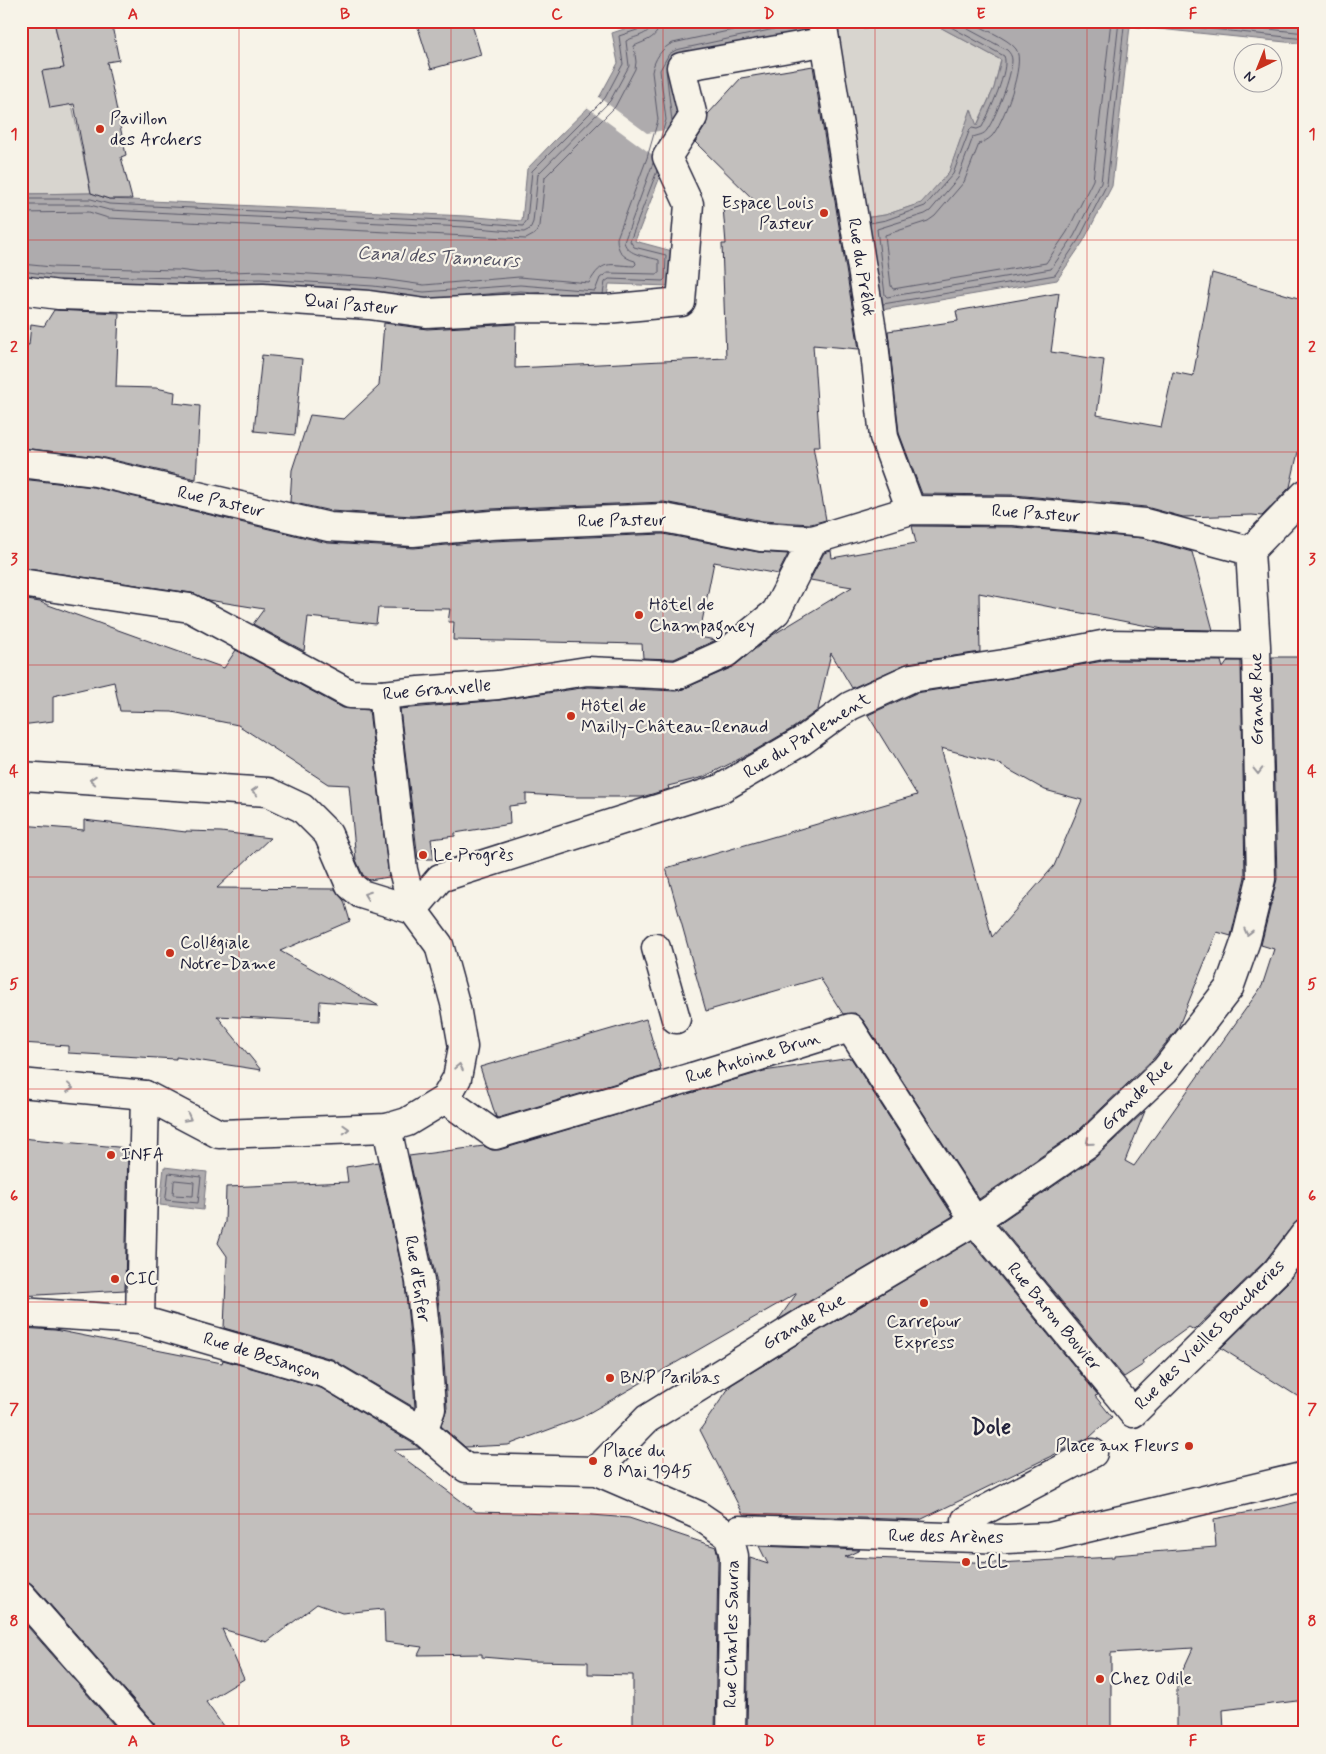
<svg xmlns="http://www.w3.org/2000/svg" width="1326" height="1754" font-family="Mynerve,sans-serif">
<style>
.green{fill:#d8d5cf;stroke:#7d7c85}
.water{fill:#aeabad;stroke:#76747f}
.pier{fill:#f7f3e8}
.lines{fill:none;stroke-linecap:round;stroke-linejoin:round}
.shore{stroke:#5a5969;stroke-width:1}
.building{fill:#c2bfbd;stroke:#22223b;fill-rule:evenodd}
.pedestrian-casing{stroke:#22223b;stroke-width:31}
.minor-casing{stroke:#22223b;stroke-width:31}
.pedestrian{stroke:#f7f3e8;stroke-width:28}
.minor{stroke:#f7f3e8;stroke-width:28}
.oneway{stroke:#97959a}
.grid{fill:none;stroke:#d62828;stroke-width:1;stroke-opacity:0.55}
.poi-dot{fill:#c8321e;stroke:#f7f3e8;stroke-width:2}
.labels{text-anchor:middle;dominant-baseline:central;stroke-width:4.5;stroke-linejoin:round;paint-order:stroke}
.poi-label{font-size:18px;fill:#22223b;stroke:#f7f3e8;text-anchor:start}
.street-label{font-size:18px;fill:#22223b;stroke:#f7f3e8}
.water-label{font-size:19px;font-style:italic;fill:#535263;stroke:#f7f3e8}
.district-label{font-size:22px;font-weight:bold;fill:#22223b;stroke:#f7f3e8}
.neatline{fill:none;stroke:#d62828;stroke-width:2}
.grid-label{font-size:16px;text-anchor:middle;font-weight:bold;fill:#d62828}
</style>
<rect width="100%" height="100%" fill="#f7f3e8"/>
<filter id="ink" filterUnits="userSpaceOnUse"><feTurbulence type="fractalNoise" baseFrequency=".02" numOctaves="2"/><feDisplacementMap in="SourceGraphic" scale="10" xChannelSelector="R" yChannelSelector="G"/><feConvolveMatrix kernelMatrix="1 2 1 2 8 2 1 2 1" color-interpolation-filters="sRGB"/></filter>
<g filter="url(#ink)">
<path class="green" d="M 21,21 L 54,21 L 91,193 L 21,194 Z
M 936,25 L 1001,60 L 994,88 L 976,127 L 971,110 L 949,172 L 922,203 L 885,215 L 864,218 L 832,29 Z"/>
<path class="water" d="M 648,21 L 1305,21 L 1305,44 L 1130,26 L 1112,186 L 1083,242 L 1057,280 L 876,311 L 864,218 L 885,215 L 921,203 L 949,172 L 971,109 L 977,126 L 994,88 L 1001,60 L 936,25 L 832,29 L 671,72 L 678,121 L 665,164 L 635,241 L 672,251 L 670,286 L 609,284 L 606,303 L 438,303 L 21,283 L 21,194 L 91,193 L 109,199 L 465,216 L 522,221 L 527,169 L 552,143 L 600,96 L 618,63 L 612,33 Z
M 164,1167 L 207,1172 L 203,1210 L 160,1205 Z"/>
<path class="pier" d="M 597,96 L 647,133 L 671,129 L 665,164 L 587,107 Z"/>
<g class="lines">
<path class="shore" d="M 953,21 L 1007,50 C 1010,53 1012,56 1012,60 C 1012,76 996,117 987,130 C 984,135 978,135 973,137 L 958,178 L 930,211 L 925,214 L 877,229 L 885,295 L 887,297 L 1051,269 L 1074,236 L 1101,183 L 1119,21
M 969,21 C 981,28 1008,38 1016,49 C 1026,63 1003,123 992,136 C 988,140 983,142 979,144 L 964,182 L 935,216 L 928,221 L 885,235 L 891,286 L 893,289 L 1046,263 L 1067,232 L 1093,180 L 1111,21
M 1137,21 L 1305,39
M 1197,21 L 1305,33
M 838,24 L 909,21
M 666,70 L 672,121
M 660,140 L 666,120 L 660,70 L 669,54 L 676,50 L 807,22
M 21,199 L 91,199 L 109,204 L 465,221 L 523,226 L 527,220 L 532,171 L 605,98 L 623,64 L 619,36 L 643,28 L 646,21
M 21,205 L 90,205 L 109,210 L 465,227 L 524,232 L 530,229 L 533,222 L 538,174 L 610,101 L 629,66 L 626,41 C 637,35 651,36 652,21
M 21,213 L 89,212 L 108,218 L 526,239 L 535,234 L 540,226 L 545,177 L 615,107 L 635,69 L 636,62 L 634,46 C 647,40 659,38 660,21
M 870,223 L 886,220 L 925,206 L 953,174 L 970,129 L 972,128 L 977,129 L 982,127 C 989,113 1010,69 1004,56 L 940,21
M 21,264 L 52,267 L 178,270 L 201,273 L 261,271 L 374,278 L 424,285 L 519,277 L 589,283 C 603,259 608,265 634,266 L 636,264 L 635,261 C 623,258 617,251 617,238 L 647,158 L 658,120 L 652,72 C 654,60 662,47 673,43 L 774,21
M 21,271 L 52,275 L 178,278 L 201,280 L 260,279 L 373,286 L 424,292 L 520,285 L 595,291 L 600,278 L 607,273 L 657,274 L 659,273 L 659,260 C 647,256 628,256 624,242 L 653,163
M 603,294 L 605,282 L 609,279 L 663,281 L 665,279 L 666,255 L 634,247 L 630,241 L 657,171
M 465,296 L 520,291 L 549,293
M 883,304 L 1055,275 L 1079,239 L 1107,184 L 1124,26 L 1128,21
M 169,1173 L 201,1177 L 198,1203 L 166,1200 Z
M 175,1180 L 194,1182 L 193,1196 L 173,1195 L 174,1182 Z"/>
</g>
<path class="building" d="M 54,21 L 111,21 L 119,60 L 107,62 L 126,155 L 121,157 L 132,199 L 109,199 L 91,193 L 74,104 L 50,108 L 42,71 L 64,68 Z
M 416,21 L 471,21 L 481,55 L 431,69 Z
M 813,66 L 859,349 L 813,345 L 820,446 L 813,446 L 826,520 L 811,524 L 763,521 L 664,502 L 490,509 L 413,516 L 331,511 L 290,502 L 292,470 L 310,415 L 344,419 L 379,386 L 384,323 L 427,329 L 516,324 L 515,368 L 726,358 L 722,244 L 726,244 L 723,207 L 759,205 L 695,142 L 706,125 L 708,114 L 741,78 Z
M 1212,273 L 1305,300 L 1305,421 L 1290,487 L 1262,516 L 1252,515 L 1183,517 L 1146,507 L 1014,495 L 922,494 L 899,433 L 888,331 L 958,321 L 956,311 L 1059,293 L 1051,352 L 1104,360 L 1097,415 L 1161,427 L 1173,372 L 1193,376 Z
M 54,310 L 119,313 L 116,387 L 156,388 L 175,392 L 174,403 L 200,406 L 196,479 L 100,457 L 21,448 L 21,344 L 29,345 L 31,324 L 44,326 Z
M 262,355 L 302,359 L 295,435 L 254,431 Z
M 21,479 L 93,487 L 328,543 L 414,548 L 492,541 L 663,534 L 758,552 L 788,554 L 778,574 L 714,562 L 699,637 L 716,640 L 674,659 L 643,658 L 642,644 L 453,640 L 454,622 L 448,622 L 450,609 L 378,608 L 376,624 L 308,617 L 304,651 L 253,624 L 264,609 L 208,600 L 192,593 L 21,568 Z
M 912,526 L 1012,527 L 1142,538 L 1192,552 L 1213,630 L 1163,629 L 979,593 L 980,652 L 908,663 L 852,688 L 831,653 L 818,710 L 793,728 L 747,755 L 704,777 L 668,786 L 669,789 L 642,797 L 572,797 L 526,794 L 526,804 L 509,806 L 510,824 L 455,833 L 455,836 L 431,839 L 434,859 L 418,859 L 400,709 L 500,700 L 588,687 L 676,691 L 683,689 L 733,667 L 771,636 L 852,587 L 810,580 L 824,553 L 831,551 L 832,558 L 916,543 Z
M 21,599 L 40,602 L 224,668 L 236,650 L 343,708 L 369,710 L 389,877 L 369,880 L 363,875 L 356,860 L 349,785 L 328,784 L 238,725 L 172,712 L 120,711 L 114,682 L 53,696 L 53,721 L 21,725 Z
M 1272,657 L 1305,657 L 1305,1219 L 1298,1220 L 1293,1225 L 1265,1261 L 1194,1330 L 1189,1327 L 1142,1361 L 1144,1364 L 1124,1377 L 998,1224 L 1096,1157 L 1145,1111 L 1125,1161 L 1134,1166 L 1262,986 L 1274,949 L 1261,945 L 1277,879 Z
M 1108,660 L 1221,661 L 1223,668 L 1228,661 L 1241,661 L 1245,877 L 1231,936 L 1217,932 L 1178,1028 L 1153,1059 L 1077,1132 L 979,1199 L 863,1020 L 855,1013 L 843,1014 L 820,978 L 706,1011 L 666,868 L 917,795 L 868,715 L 916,693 L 1006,679 ZM 941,748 L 997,763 L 1045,790 L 1082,800 L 1054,866 L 992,937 Z
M 84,820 L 186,832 L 186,831 L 221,832 L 270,838 L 217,888 L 335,889 L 344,901 L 350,921 L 280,951 L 379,1006 L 320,1001 L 319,1021 L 217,1016 L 261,1070 L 176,1057 L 176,1059 L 68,1053 L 68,1046 L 21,1043 L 21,825 L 84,830 Z
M 646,1019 L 661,1070 L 498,1118 L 496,1117 L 480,1067 Z
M 851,1058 L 953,1216 L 778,1320 L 797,1293 L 580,1418 L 508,1445 L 465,1447 L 441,1426 L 447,1408 L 443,1345 L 436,1279 L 409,1156 L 484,1146 L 492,1150 L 499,1150 L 764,1071 Z
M 21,1138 L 128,1148 L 125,1290 L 21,1296 Z
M 378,1162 L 405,1283 L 411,1348 L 415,1408 L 332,1359 L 224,1328 L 227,1256 L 218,1243 L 225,1222 L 226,1187 L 348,1182 L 346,1167 Z
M 971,1241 L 1098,1395 L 1095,1396 L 1112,1417 L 1090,1437 L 1080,1442 L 920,1520 L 743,1514 L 700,1430 L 731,1385 L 817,1332 Z
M 1305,1260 L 1305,1401 L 1221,1348 L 1288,1282 Z
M 21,1328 L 55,1330 L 222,1363 L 223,1360 L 321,1388 L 414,1444 L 420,1449 L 393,1450 L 476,1512 L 592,1515 L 629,1518 L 716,1547 L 718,1558 L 715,1733 L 633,1733 L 633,1675 L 588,1674 L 588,1662 L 530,1661 L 482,1657 L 482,1654 L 418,1655 L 422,1647 L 385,1642 L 384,1609 L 342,1613 L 317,1604 L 267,1642 L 222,1629 L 244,1679 L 206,1702 L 228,1733 L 157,1733 L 154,1723 L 33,1585 L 26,1580 L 21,1580 Z
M 1305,1500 L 1305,1700 L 1223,1710 L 1224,1733 L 1177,1733 L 1177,1683 L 1193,1648 L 1111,1653 L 1111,1733 L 961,1733 L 961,1729 L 884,1730 L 884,1733 L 747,1733 L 750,1558 L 768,1564 L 759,1546 L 860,1550 L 845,1557 L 998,1563 L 1114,1557 L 1114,1555 L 1216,1547 L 1214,1519 L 1282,1506 Z
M 21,1619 L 121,1733 L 21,1733 Z"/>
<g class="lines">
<g class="pedestrian-casing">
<path id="pedestrian" d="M 822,21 L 874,343 L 884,437 L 911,510
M 21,290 L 59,295 L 187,299 L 263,298 L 369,305 L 426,313 L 519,308 L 606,309 L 681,302 L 689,204 L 667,157 L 693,117 L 681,67 L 811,44
M 383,695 L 403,870 L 413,910
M 656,948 L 676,1019
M 387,1128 L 420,1281 L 427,1347 L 431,1409 L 423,1431
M 21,1312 L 140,1320 L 327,1374 L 423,1431 L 466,1468 L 596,1471 L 698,1515 L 729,1536
M 140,1320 L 145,1095
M 596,1471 L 647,1419 L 809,1319 L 975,1221 L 850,1028 L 692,1077
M 966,1520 L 1093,1453
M 729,1536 L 739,1530 L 1006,1539 L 1049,1537 L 1305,1476
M 729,1536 L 734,1556 L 731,1733
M 21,1595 L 142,1733"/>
</g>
<g class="minor-casing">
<path id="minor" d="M 21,463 L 96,472 L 329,527 L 413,532 L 491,525 L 664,518 L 761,537 L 813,540 L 911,510 L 1013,511 L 1145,523 L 1250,551
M 1305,494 L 1250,551 L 1256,646 L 1261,879 L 1246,940 L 1229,988 L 1165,1070 L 1087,1144 L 975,1221 L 1133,1413 L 1277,1271 L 1305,1234
M 21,583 L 190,608 L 350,694 L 383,695 L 419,691 L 498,685 L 587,671 L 677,675 L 726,653 L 776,612 L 813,540
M 21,776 L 268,792 L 302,808 L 328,834 L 350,885 L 361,894 L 413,910 L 439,945 L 456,1007 L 463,1047 L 457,1078 L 445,1099 L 407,1122 L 387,1128 L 219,1134 L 145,1095 L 21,1083
M 413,910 L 440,878 L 720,789 L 802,741 L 850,706 L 911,678 L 1004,664 L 1107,644 L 1256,646
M 445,1099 L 495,1135 L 692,1077"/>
</g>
<use href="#pedestrian" class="pedestrian"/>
<use href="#minor" class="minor"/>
</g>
<defs><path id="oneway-chevron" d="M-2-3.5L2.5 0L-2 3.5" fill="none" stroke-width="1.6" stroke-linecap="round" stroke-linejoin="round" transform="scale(1.25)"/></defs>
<g class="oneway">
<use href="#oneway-chevron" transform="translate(1258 771) rotate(89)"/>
<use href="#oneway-chevron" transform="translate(93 780) rotate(-176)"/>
<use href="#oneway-chevron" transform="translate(255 791) rotate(-176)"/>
<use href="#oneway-chevron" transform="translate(367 895) rotate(-159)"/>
<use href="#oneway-chevron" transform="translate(1248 932) rotate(104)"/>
<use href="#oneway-chevron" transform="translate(459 1067) rotate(-79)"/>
<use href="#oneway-chevron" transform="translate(70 1088) rotate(6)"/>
<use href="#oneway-chevron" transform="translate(188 1118) rotate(28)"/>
<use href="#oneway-chevron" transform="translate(346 1129) rotate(-2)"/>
<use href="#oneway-chevron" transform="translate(1089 1142) rotate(139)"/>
</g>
</g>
<path class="grid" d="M 239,21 L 239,1733M 451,21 L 451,1733M 663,21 L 663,1733M 875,21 L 875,1733M 1087,21 L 1087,1733M 21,240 L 1305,240M 21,452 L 1305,452M 21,665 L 1305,665M 21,877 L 1305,877M 21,1089 L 1305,1089M 21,1302 L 1305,1302M 21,1514 L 1305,1514"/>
<g class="poi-dot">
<circle cx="100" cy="129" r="5"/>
<circle cx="824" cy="213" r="5"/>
<circle cx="639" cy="615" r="5"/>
<circle cx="571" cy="716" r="5"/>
<circle cx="423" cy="855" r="5"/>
<circle cx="170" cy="953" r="5"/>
<circle cx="111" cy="1155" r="5"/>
<circle cx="115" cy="1279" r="5"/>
<circle cx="924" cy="1303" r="5"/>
<circle cx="610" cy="1378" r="5"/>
<circle cx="1189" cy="1446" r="5"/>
<circle cx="593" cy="1461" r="5"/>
<circle cx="966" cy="1562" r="5"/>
<circle cx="1100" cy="1679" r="5"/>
</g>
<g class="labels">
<g class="poi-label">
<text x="110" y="119">Pavillon<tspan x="110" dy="21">des Archers</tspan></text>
<text x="814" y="203" text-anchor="end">Espace Louis<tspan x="814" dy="21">Pasteur</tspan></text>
<text x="649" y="605">Hôtel de<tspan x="649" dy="21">Champagney</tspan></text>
<text x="581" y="706">Hôtel de<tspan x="581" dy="21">Mailly-Château-Renaud</tspan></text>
<text x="433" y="855">Le Progrès</text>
<text x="180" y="943">Collégiale<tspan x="180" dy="21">Notre-Dame</tspan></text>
<text x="121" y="1155">INFA</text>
<text x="125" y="1279">CIC</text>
<text x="924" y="1322" text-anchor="middle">Carrefour<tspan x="924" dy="21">Express</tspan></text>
<text x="620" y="1378">BNP Paribas</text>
<text x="1179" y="1446" text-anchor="end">Place aux Fleurs</text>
<text x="603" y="1451">Place du<tspan x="603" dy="21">8 Mai 1945</tspan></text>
<text x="976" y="1562">LCL</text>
<text x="1110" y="1679">Chez Odile</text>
</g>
<g class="street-label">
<text transform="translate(861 267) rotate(81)">Rue du Prélot</text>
<text transform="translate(351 305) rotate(5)">Quai Pasteur</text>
<text transform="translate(221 502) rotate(13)">Rue Pasteur</text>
<text transform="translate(1036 514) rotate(4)">Rue Pasteur</text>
<text transform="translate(622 521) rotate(-1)">Rue Pasteur</text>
<text transform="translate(437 690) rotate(-5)">Rue Granvelle</text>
<text transform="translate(1257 699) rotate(-91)">Grande Rue</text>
<text transform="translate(807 736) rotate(-32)">Rue du Parlement</text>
<text transform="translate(753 1058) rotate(-17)">Rue Antoine Brun</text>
<text transform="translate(1137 1095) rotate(-45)">Grande Rue</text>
<text transform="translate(417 1279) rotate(81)">Rue d'Enfer</text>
<text transform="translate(1054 1317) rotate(50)">Rue Baron Bouvier</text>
<text transform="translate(804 1322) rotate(-31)">Grande Rue</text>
<text transform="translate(1210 1335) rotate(-45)">Rue des Vieilles Boucheries</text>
<text transform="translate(262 1356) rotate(17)">Rue de Besançon</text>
<text transform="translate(946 1537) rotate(1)">Rue des Arènes</text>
<text transform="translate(732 1634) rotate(-89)">Rue Charles Sauria</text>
</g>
<g class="water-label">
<text transform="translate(438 257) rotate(3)">Canal des Tanneurs</text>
</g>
<g class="district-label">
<text x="991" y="1428">Dole</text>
</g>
</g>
<rect width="1326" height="1754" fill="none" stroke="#f7f3e8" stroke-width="55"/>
<g transform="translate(1258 68) rotate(223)"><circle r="24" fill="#f7f3e8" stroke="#a29fa3"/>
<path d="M0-4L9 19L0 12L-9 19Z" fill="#c8321e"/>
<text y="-8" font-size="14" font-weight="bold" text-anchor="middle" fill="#22223b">N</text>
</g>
<rect x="28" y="28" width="1270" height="1698" class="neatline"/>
<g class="grid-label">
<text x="133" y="19">A</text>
<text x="345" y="19">B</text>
<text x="557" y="19">C</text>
<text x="769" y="19">D</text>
<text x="981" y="19">E</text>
<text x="1193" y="19">F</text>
<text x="14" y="139">1</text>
<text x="1312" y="139">1</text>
<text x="14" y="352">2</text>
<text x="1312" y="352">2</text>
<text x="14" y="564">3</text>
<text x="1312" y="564">3</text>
<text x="14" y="776">4</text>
<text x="1312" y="776">4</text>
<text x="14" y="989">5</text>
<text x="1312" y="989">5</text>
<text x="14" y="1201">6</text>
<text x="1312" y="1201">6</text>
<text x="14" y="1414">7</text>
<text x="1312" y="1414">7</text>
<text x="14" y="1626">8</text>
<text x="1312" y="1626">8</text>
<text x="133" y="1746">A</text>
<text x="345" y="1746">B</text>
<text x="557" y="1746">C</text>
<text x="769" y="1746">D</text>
<text x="981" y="1746">E</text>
<text x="1193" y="1746">F</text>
</g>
</svg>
